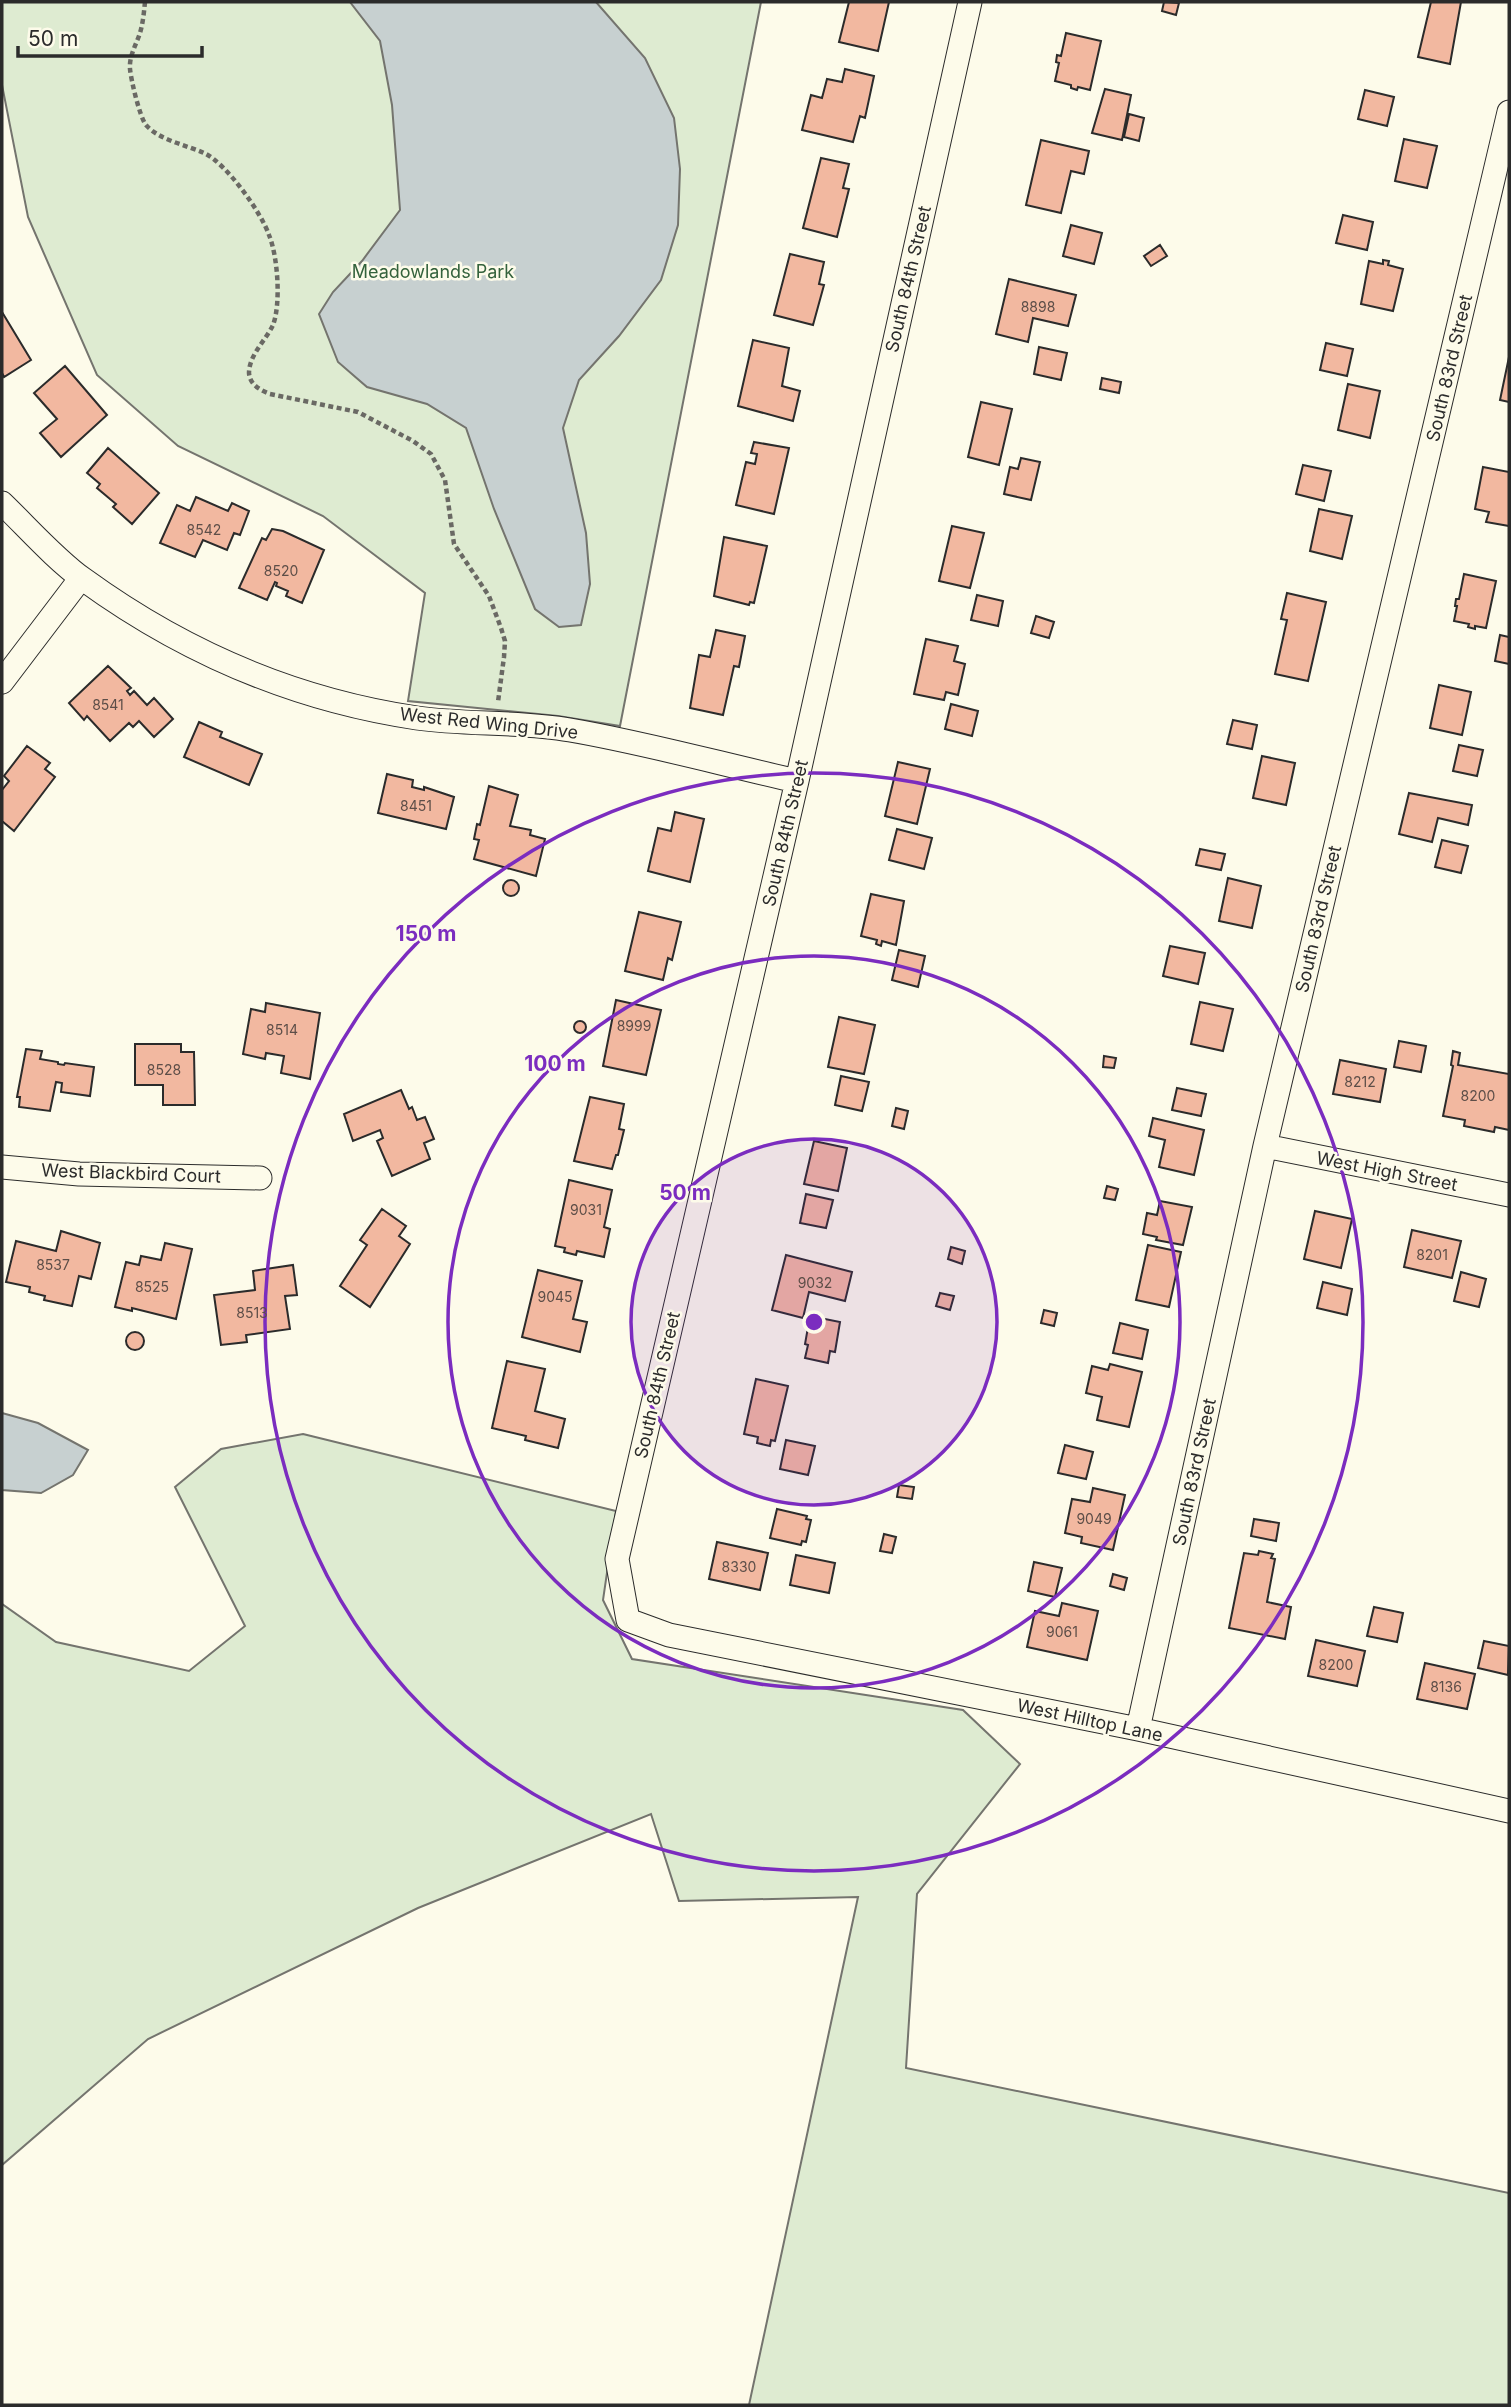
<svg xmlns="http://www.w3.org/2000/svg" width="1511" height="2407" font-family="Inter,sans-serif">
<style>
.green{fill:#deebd1;stroke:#74746e;stroke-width:2}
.water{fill:#c7d0d0;stroke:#74746e;stroke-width:2}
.building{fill:#f2b8a0;stroke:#2b2b2b;stroke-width:2}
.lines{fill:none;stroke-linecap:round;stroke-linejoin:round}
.street-casing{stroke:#2b2b2b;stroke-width:25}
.path{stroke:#6a6964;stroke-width:4.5;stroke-dasharray:5 3.5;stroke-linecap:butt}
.street{stroke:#fdfbea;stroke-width:23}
.ring{fill:none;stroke:#7b2cbf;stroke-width:3.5}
.labels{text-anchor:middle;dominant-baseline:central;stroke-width:5;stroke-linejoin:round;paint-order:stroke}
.number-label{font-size:14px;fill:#5d4e48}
.park-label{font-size:18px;fill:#34623c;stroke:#fdfbea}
.street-label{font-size:18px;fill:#2b2b2b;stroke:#fdfbea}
.centre{fill:#7b2cbf;stroke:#fdfbea;stroke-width:3.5}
.ring-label{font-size:21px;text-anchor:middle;font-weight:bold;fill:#7b2cbf;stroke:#fdfbea;stroke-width:5;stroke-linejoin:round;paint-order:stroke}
</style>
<rect width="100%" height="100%" fill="#fdfbea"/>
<path class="green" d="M 2,2 L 761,2 L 620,726 L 558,716 L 408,701 L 425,593 L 323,516 L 178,446 L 97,375 L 28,217 L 2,85 Z
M 303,1434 L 616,1511 L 603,1600 L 632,1659 L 963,1710 L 1020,1764 L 917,1894 L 906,2068 L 1509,2193 L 1509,2405 L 749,2405 L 858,1897 L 679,1901 L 651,1814 L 418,1908 L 148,2039 L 2,2165 L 2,1604 L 56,1642 L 189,1671 L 245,1626 L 175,1487 L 221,1449 Z"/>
<path class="water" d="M 350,2 L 596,2 L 645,58 L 674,118 L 680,169 L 678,225 L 661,280 L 619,336 L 579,380 L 563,428 L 586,533 L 590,584 L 581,625 L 559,627 L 535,609 L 494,509 L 466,428 L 427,404 L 367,387 L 338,362 L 319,314 L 333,292 L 362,261 L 400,210 L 392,105 L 380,41 Z
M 2,1413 L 38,1423 L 88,1450 L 73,1475 L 41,1493 L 2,1490 Z"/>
<path class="building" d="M 849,2 L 889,2 L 878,51 L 839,42 Z
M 1164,2 L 1179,3 L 1176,15 L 1162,11 Z
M 1431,2 L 1461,2 L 1450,64 L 1418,57 Z
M 1066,33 L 1101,41 L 1090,90 L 1078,87 L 1077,90 L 1071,88 L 1071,85 L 1055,81 L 1059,63 L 1056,62 L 1057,55 L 1061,56 Z
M 845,69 L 874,76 L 865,118 L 860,116 L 853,142 L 802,130 L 811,95 L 822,98 L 827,79 L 842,82 Z
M 1105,89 L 1131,95 L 1122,140 L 1092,133 Z
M 1365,90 L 1394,97 L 1387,126 L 1358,119 Z
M 1129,114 L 1144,118 L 1139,141 L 1124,137 Z
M 1404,139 L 1437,146 L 1427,188 L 1395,181 Z
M 1041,140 L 1089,151 L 1084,174 L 1071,171 L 1061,213 L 1026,205 Z
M 821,158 L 849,164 L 843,188 L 849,189 L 837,237 L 803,228 Z
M 1343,215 L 1373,222 L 1367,250 L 1336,243 Z
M 1071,225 L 1102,233 L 1094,264 L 1063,256 Z
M 1160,245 L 1167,256 L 1151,266 L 1144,256 Z
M 790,254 L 824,262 L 819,284 L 824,285 L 813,325 L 774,315 Z
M 1383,260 L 1389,261 L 1388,265 L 1403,269 L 1393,311 L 1361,304 L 1369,261 L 1383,264 Z
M 1009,279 L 1076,295 L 1068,326 L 1033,318 L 1028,342 L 996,334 Z
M 2,312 L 31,360 L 4,377 L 2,373 Z
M 753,340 L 789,348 L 782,386 L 800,391 L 793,421 L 738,406 Z
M 1326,343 L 1353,349 L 1347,376 L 1320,370 Z
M 1039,347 L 1067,353 L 1061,380 L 1034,374 Z
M 1509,357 L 1509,402 L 1500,400 Z
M 65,366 L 107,415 L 61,457 L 40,433 L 57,419 L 34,393 Z
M 1102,378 L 1121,382 L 1119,393 L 1100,389 Z
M 1348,384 L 1380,391 L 1370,438 L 1338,430 Z
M 981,402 L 1012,409 L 999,465 L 968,457 Z
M 754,442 L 789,448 L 774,514 L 736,505 L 746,462 L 755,464 L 757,454 L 751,453 Z
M 108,448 L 159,493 L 132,524 L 113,507 L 116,504 L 97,488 L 100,484 L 87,473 Z
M 1021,458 L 1040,462 L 1031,500 L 1004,494 L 1010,467 L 1018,469 Z
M 1303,465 L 1331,471 L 1324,501 L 1296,494 Z
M 1483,467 L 1509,472 L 1509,526 L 1486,522 L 1489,512 L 1475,509 Z
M 196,497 L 228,511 L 232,503 L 249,511 L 240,535 L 234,533 L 227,550 L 203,540 L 195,557 L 160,543 L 177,505 L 190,511 Z
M 1319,509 L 1352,516 L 1342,559 L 1310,551 Z
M 952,526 L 984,533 L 970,588 L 939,581 Z
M 272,529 L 283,531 L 324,550 L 302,603 L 286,596 L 288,591 L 276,586 L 277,583 L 275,582 L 267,600 L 239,588 L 262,538 L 266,540 Z
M 724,537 L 767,546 L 754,603 L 750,602 L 749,605 L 714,596 Z
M 1464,574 L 1496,581 L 1486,628 L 1475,626 L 1475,629 L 1468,627 L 1469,624 L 1454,621 L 1457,606 L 1455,606 L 1456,599 L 1459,599 Z
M 1287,593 L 1326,602 L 1308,681 L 1275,674 L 1287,620 L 1281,619 Z
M 977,595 L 1003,601 L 998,626 L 971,620 Z
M 1036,616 L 1054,622 L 1049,638 L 1031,633 Z
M 716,630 L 745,636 L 739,667 L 734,666 L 723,715 L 690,708 L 699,655 L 710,657 Z
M 1500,635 L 1509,637 L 1509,664 L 1495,661 Z
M 926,639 L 958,646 L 954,661 L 965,664 L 958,695 L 946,692 L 944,700 L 914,694 Z
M 108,666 L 131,688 L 127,691 L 130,695 L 134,691 L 147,705 L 154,698 L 173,719 L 154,737 L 139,721 L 133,727 L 129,723 L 110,741 L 87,716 L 84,720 L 69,703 Z
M 1439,685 L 1471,692 L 1462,735 L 1430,728 Z
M 951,704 L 978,711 L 972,736 L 945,729 Z
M 1233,720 L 1257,725 L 1252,749 L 1227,744 Z
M 199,722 L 222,732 L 220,737 L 262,754 L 249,785 L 184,757 Z
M 1459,745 L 1483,750 L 1477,776 L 1453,771 Z
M 27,746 L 50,763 L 45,769 L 55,777 L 14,831 L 2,821 L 2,790 L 9,781 L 4,776 Z
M 1262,756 L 1295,763 L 1286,805 L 1253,798 Z
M 898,762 L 930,769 L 917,824 L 885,816 Z
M 387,774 L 413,780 L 412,787 L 424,790 L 424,787 L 454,797 L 446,829 L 378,813 Z
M 489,786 L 518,795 L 510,826 L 531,830 L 530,835 L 545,839 L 536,876 L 474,859 L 479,840 L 474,839 L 477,824 L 480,825 Z
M 1409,793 L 1472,805 L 1468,825 L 1438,818 L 1432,842 L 1399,834 Z
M 675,812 L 704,819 L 690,882 L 648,871 L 658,828 L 671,831 Z
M 897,829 L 932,838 L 924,869 L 889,860 Z
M 1442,840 L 1468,846 L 1461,873 L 1435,867 Z
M 1200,849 L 1225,854 L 1221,870 L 1196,865 Z
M 1228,878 L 1261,886 L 1252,928 L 1219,921 Z
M503 888a8 8 0 1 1 16 0a8 8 0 1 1-16 0Z
M 871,894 L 904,901 L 896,945 L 882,941 L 881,946 L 876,944 L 877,940 L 861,936 Z
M 639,912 L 681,922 L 672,960 L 668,958 L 663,980 L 625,971 Z
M 1170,946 L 1205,953 L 1198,984 L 1163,976 Z
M 899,950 L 925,956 L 918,987 L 892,980 Z
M 616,1000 L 661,1010 L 646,1075 L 603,1066 Z
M 1200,1002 L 1233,1009 L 1223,1051 L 1191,1044 Z
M 266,1003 L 320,1013 L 310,1079 L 281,1073 L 284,1056 L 266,1053 L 265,1059 L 243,1054 L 251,1009 L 265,1012 Z
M 839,1017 L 875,1025 L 864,1074 L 828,1067 Z
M574 1027a6 6 0 1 1 12 0a6 6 0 1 1-12 0Z
M 1399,1041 L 1426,1046 L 1421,1072 L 1394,1067 Z
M 135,1044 L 181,1044 L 181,1052 L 194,1052 L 195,1105 L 163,1105 L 163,1085 L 135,1085 Z
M 26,1049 L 42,1051 L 40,1059 L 58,1062 L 58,1064 L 64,1065 L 65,1063 L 94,1067 L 90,1096 L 61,1092 L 62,1083 L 56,1082 L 50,1111 L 19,1107 L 20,1097 L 17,1097 Z
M 1453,1051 L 1460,1053 L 1458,1065 L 1509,1074 L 1509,1130 L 1495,1127 L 1494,1132 L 1464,1126 L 1465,1120 L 1443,1116 L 1453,1066 L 1451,1065 Z
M 1104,1056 L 1116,1058 L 1114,1068 L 1103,1067 Z
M 1340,1060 L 1386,1069 L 1380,1102 L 1333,1094 Z
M 841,1076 L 869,1082 L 862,1111 L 835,1105 Z
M 1177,1088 L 1206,1094 L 1201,1116 L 1172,1110 Z
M 401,1090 L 409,1109 L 412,1107 L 417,1120 L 425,1117 L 434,1139 L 424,1143 L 430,1159 L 392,1176 L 377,1141 L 383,1138 L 380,1130 L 353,1141 L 344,1114 Z
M 590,1097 L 624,1104 L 619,1129 L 624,1130 L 618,1155 L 616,1155 L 612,1169 L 574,1161 Z
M 896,1108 L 908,1111 L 904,1129 L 892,1126 Z
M 1153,1118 L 1204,1130 L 1194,1175 L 1159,1167 L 1165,1140 L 1149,1136 Z
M 814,1141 L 847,1148 L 838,1191 L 804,1184 Z
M 569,1180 L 612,1190 L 604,1227 L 610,1229 L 604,1257 L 577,1251 L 576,1255 L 564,1252 L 565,1248 L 555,1246 Z
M 1107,1186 L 1118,1189 L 1115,1200 L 1104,1198 Z
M 806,1194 L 833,1200 L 826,1228 L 800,1223 Z
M 1160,1201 L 1192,1207 L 1183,1245 L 1156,1240 L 1157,1237 L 1143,1234 L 1147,1213 L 1157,1215 Z
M 382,1209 L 406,1226 L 399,1236 L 410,1244 L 370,1307 L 340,1286 L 367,1245 L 360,1240 Z
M 1315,1211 L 1352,1219 L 1341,1268 L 1304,1259 Z
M 1412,1230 L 1461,1241 L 1452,1278 L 1404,1267 Z
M 61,1231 L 100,1243 L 91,1279 L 79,1276 L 72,1306 L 44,1300 L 45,1296 L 29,1292 L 30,1287 L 6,1282 L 16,1241 L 56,1251 Z
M 165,1243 L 192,1249 L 176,1319 L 132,1308 L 132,1311 L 115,1307 L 126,1262 L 139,1265 L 141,1256 L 161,1260 Z
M 1148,1245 L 1181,1252 L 1169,1307 L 1136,1300 Z
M 951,1247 L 965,1251 L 962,1264 L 948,1259 Z
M 786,1255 L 852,1272 L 845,1301 L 809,1292 L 803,1318 L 772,1310 Z
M 293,1265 L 297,1295 L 285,1296 L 290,1329 L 246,1335 L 247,1342 L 221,1345 L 214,1295 L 255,1290 L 253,1271 Z
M 538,1270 L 582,1281 L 573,1319 L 587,1322 L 580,1352 L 522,1337 Z
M 1461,1272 L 1486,1279 L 1479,1307 L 1454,1301 Z
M 1323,1282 L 1352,1289 L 1347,1315 L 1317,1308 Z
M 940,1293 L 954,1296 L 950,1310 L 936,1306 Z
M 1044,1310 L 1057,1313 L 1054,1326 L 1041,1323 Z
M 810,1316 L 840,1322 L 835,1352 L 830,1351 L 828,1363 L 805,1358 L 808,1345 L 805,1344 Z
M 1120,1323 L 1148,1330 L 1142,1359 L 1113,1353 Z
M126 1341a9 9 0 1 1 18 0a9 9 0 1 1-18 0Z
M 507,1361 L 545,1369 L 535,1411 L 565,1419 L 558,1448 L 525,1440 L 526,1436 L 492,1428 Z
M 1110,1364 L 1142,1372 L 1129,1427 L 1097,1420 L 1102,1397 L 1086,1393 L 1092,1366 L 1108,1370 Z
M 756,1379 L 788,1386 L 775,1441 L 771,1440 L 770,1446 L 757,1443 L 758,1437 L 744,1434 Z
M 786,1440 L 815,1446 L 808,1475 L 780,1469 Z
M 1065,1445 L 1093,1452 L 1086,1479 L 1058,1473 Z
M 899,1485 L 914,1487 L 912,1499 L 897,1497 Z
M 1093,1488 L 1125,1495 L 1113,1550 L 1081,1543 L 1082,1537 L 1065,1533 L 1072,1499 L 1090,1502 Z
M 777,1509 L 807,1516 L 806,1519 L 811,1520 L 806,1542 L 802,1541 L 801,1545 L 770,1538 Z
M 1254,1519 L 1279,1523 L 1276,1541 L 1251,1536 Z
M 884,1534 L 896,1537 L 892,1553 L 880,1551 Z
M 717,1542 L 768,1553 L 760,1590 L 709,1579 Z
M 1259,1551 L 1273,1554 L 1271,1558 L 1275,1559 L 1267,1602 L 1291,1607 L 1285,1639 L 1229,1628 L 1244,1553 L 1258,1555 Z
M 796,1555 L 835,1563 L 829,1593 L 790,1585 Z
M 1034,1562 L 1062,1568 L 1055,1597 L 1028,1591 Z
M 1113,1574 L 1127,1578 L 1124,1590 L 1110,1586 Z
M 1062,1603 L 1098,1611 L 1087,1660 L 1027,1647 L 1035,1611 L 1059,1616 Z
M 1374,1607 L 1403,1613 L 1397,1642 L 1367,1636 Z
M 1316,1640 L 1365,1651 L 1357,1686 L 1308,1676 Z
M 1484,1641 L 1509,1646 L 1508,1675 L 1478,1668 Z
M 1425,1663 L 1475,1674 L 1467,1709 L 1417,1699 Z"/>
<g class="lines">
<g class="street-casing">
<path id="street" d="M 970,2 L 797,781 L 617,1559 L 628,1620 L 669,1635 L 1138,1729 L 1509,1811
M 2,503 C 26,526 56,560 83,579 C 182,651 295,700 417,718 C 467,725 519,721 570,730 C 646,743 721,764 797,781
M 2,682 L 81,578
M 1265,1146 L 1509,1195
M 2,1167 L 79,1174 L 260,1178
M 1138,1729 L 1265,1146 L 1509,112"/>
</g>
<path class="path" d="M 145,2 C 144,12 143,23 140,33 C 136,45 129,56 130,69 C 131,80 140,118 146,125 C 159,140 186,145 204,153 C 226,163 261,212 269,235 C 278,257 281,304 273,325 C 266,340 249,355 249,373 C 250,385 260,390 270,394 L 358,412 L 413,441 L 431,454 L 445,480 L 454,544 L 489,596 L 501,628 L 505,641 L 504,657 L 498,702"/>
<use href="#street" class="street"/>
</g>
<circle cx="814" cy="1322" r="183" fill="#7b2cbf" fill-opacity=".12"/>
<g class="ring">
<circle cx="814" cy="1322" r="183"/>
<circle cx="814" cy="1322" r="366"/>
<circle cx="814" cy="1322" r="549"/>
</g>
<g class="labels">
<g class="number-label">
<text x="1038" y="306">8898</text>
<text x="204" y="529">8542</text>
<text x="281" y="570">8520</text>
<text x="108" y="704">8541</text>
<text x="416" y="805">8451</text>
<text x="634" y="1025">8999</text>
<text x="282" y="1029">8514</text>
<text x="164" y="1069">8528</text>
<text x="1360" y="1081">8212</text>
<text x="1478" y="1095">8200</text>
<text x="586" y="1209">9031</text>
<text x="1432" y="1254">8201</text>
<text x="53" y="1264">8537</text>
<text x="815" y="1282">9032</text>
<text x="152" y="1286">8525</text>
<text x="555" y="1296">9045</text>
<text x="252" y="1312">8513</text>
<text x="1094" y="1518">9049</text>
<text x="739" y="1566">8330</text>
<text x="1062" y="1631">9061</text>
<text x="1336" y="1664">8200</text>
<text x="1446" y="1686">8136</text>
</g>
<g class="park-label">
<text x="433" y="271">Meadowlands Park</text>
</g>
<g class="street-label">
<text transform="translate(908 279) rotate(-77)">South 84th Street</text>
<text transform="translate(1449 368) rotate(-77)">South 83rd Street</text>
<text transform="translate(489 723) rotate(6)">West Red Wing Drive</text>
<text transform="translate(785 833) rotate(-77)">South 84th Street</text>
<text transform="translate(1318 919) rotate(-77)">South 83rd Street</text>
<text transform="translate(1387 1171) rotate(11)">West High Street</text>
<text transform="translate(131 1173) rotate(2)">West Blackbird Court</text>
<text transform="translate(657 1385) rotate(-77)">South 84th Street</text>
<text transform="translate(1194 1472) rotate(-78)">South 83rd Street</text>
<text transform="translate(1090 1720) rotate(12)">West Hilltop Lane</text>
</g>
</g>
<circle cx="814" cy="1322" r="10" class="centre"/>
<g class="ring-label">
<text x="426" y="941">150 m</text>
<text x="555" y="1071">100 m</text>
<text x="685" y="1200">50 m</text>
</g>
<rect width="1511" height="2407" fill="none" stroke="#2b2b2b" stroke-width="7"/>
<path d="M18 46v10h184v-10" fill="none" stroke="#2b2b2b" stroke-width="3.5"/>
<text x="28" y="46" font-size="21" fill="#2b2b2b" stroke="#fdfbea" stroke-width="5" paint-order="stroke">50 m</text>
</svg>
